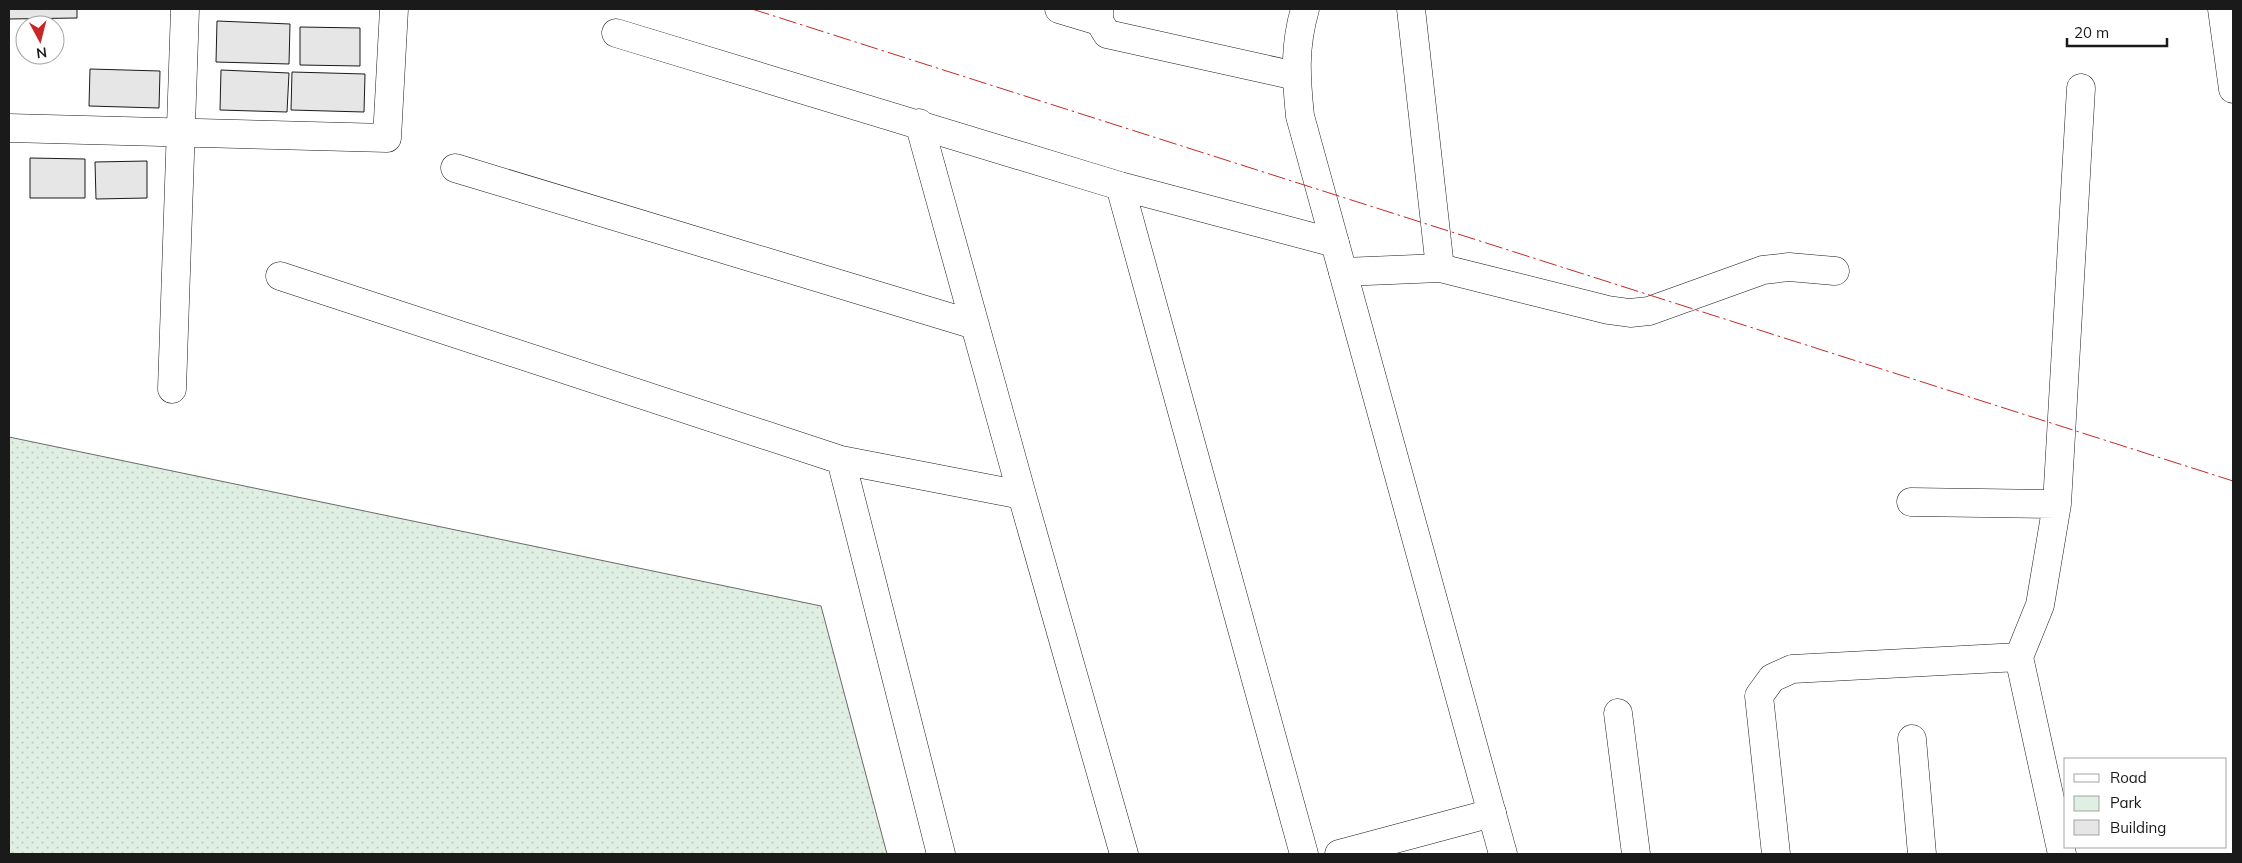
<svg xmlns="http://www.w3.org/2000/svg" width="2242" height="863" font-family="Mulish,sans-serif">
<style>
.green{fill:url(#green-dots);stroke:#6a6a6a}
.building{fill:#e6e6e6;stroke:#1a1a1a}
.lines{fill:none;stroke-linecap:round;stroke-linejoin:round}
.street-casing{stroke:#1a1a1a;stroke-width:29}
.secondary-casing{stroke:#1a1a1a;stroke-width:29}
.street{stroke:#fff;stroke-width:28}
.secondary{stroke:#fff;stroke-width:28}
.power{stroke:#c62828;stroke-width:1;stroke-dasharray:18 4 2.5 4;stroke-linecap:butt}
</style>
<defs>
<pattern id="green-dots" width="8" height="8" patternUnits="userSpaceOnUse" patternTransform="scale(1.25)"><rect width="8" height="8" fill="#e0efe3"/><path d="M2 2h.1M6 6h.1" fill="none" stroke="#c0ccc2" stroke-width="1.8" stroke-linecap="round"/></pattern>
</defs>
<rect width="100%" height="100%" fill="#fff"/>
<path class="green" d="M 9,437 L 821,606 L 887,854 L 9,854 Z"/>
<path class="building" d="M 9,9 L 77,9 L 77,18 L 9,19 Z
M 217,21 L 290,24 L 289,64 L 216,62 Z
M 300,27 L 360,28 L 360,66 L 300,65 Z
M 90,69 L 160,71 L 159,108 L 89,106 Z
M 221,70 L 289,73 L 287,112 L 220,110 Z
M 292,72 L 365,74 L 364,112 L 291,110 Z
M 30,158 L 85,159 L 85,198 L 30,198 Z
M 147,161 L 147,198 L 96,199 L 95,162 Z"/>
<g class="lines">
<g class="street-casing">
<path id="street" d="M 1059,9 L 1099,21
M 1099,9 L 1099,21 L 1107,34 L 1296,76
M 1411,9 L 1440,268
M 2222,9 L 2233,89
M 616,33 L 1120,186 L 1335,243
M 919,123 L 1022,495 L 1124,854
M 9,128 L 387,138 L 394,9
M 455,168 L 975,325
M 1120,186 L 1304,854
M 1343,272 L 1440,268 L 1608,310 L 1630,313 L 1649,311 L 1763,270 L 1789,267 L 1835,271
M 280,276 L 841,460 L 1022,495
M 172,389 L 185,9
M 841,460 L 941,854
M 1911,502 L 2057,504
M 1618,713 L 1636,854
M 1912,739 L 1922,854
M 1339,854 L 1492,813
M 1776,854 L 1759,696 L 1772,678 L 1792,669 L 2019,657
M 2062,854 L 2019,657 L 2040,605 L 2057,504 L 2081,88"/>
</g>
<g class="secondary-casing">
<path id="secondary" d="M 1305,9 C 1294,47 1296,77 1300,116 L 1503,854"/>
</g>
<use href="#street" class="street"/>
<use href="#secondary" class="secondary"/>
<path class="power" d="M 752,9 L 2233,481"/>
</g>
<rect width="2242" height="863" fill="none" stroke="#1a1a1a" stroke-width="20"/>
<rect x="2064" y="758" width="162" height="90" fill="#ffffff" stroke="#a3a3a3"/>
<rect x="2074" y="774" width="25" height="8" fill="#ffffff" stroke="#a3a3a3"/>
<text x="2110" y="783" font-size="15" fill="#1a1a1a">Road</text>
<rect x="2074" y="796" width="25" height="15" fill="#e0efe3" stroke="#a3a3a3"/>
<text x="2110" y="808" font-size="15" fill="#1a1a1a">Park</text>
<rect x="2074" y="820" width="25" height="15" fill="#e6e6e6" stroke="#a3a3a3"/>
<text x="2110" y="833" font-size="15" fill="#1a1a1a">Building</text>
<g transform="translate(40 40) rotate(173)"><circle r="24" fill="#ffffff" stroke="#a3a3a3"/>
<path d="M0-4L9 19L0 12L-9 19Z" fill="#c62828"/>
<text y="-8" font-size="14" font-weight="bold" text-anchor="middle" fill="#1a1a1a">N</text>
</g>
<path d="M2067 38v8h100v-8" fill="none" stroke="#1a1a1a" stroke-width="2.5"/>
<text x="2074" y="38" font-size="15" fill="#1a1a1a" stroke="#ffffff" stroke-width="4" paint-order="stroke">20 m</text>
</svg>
